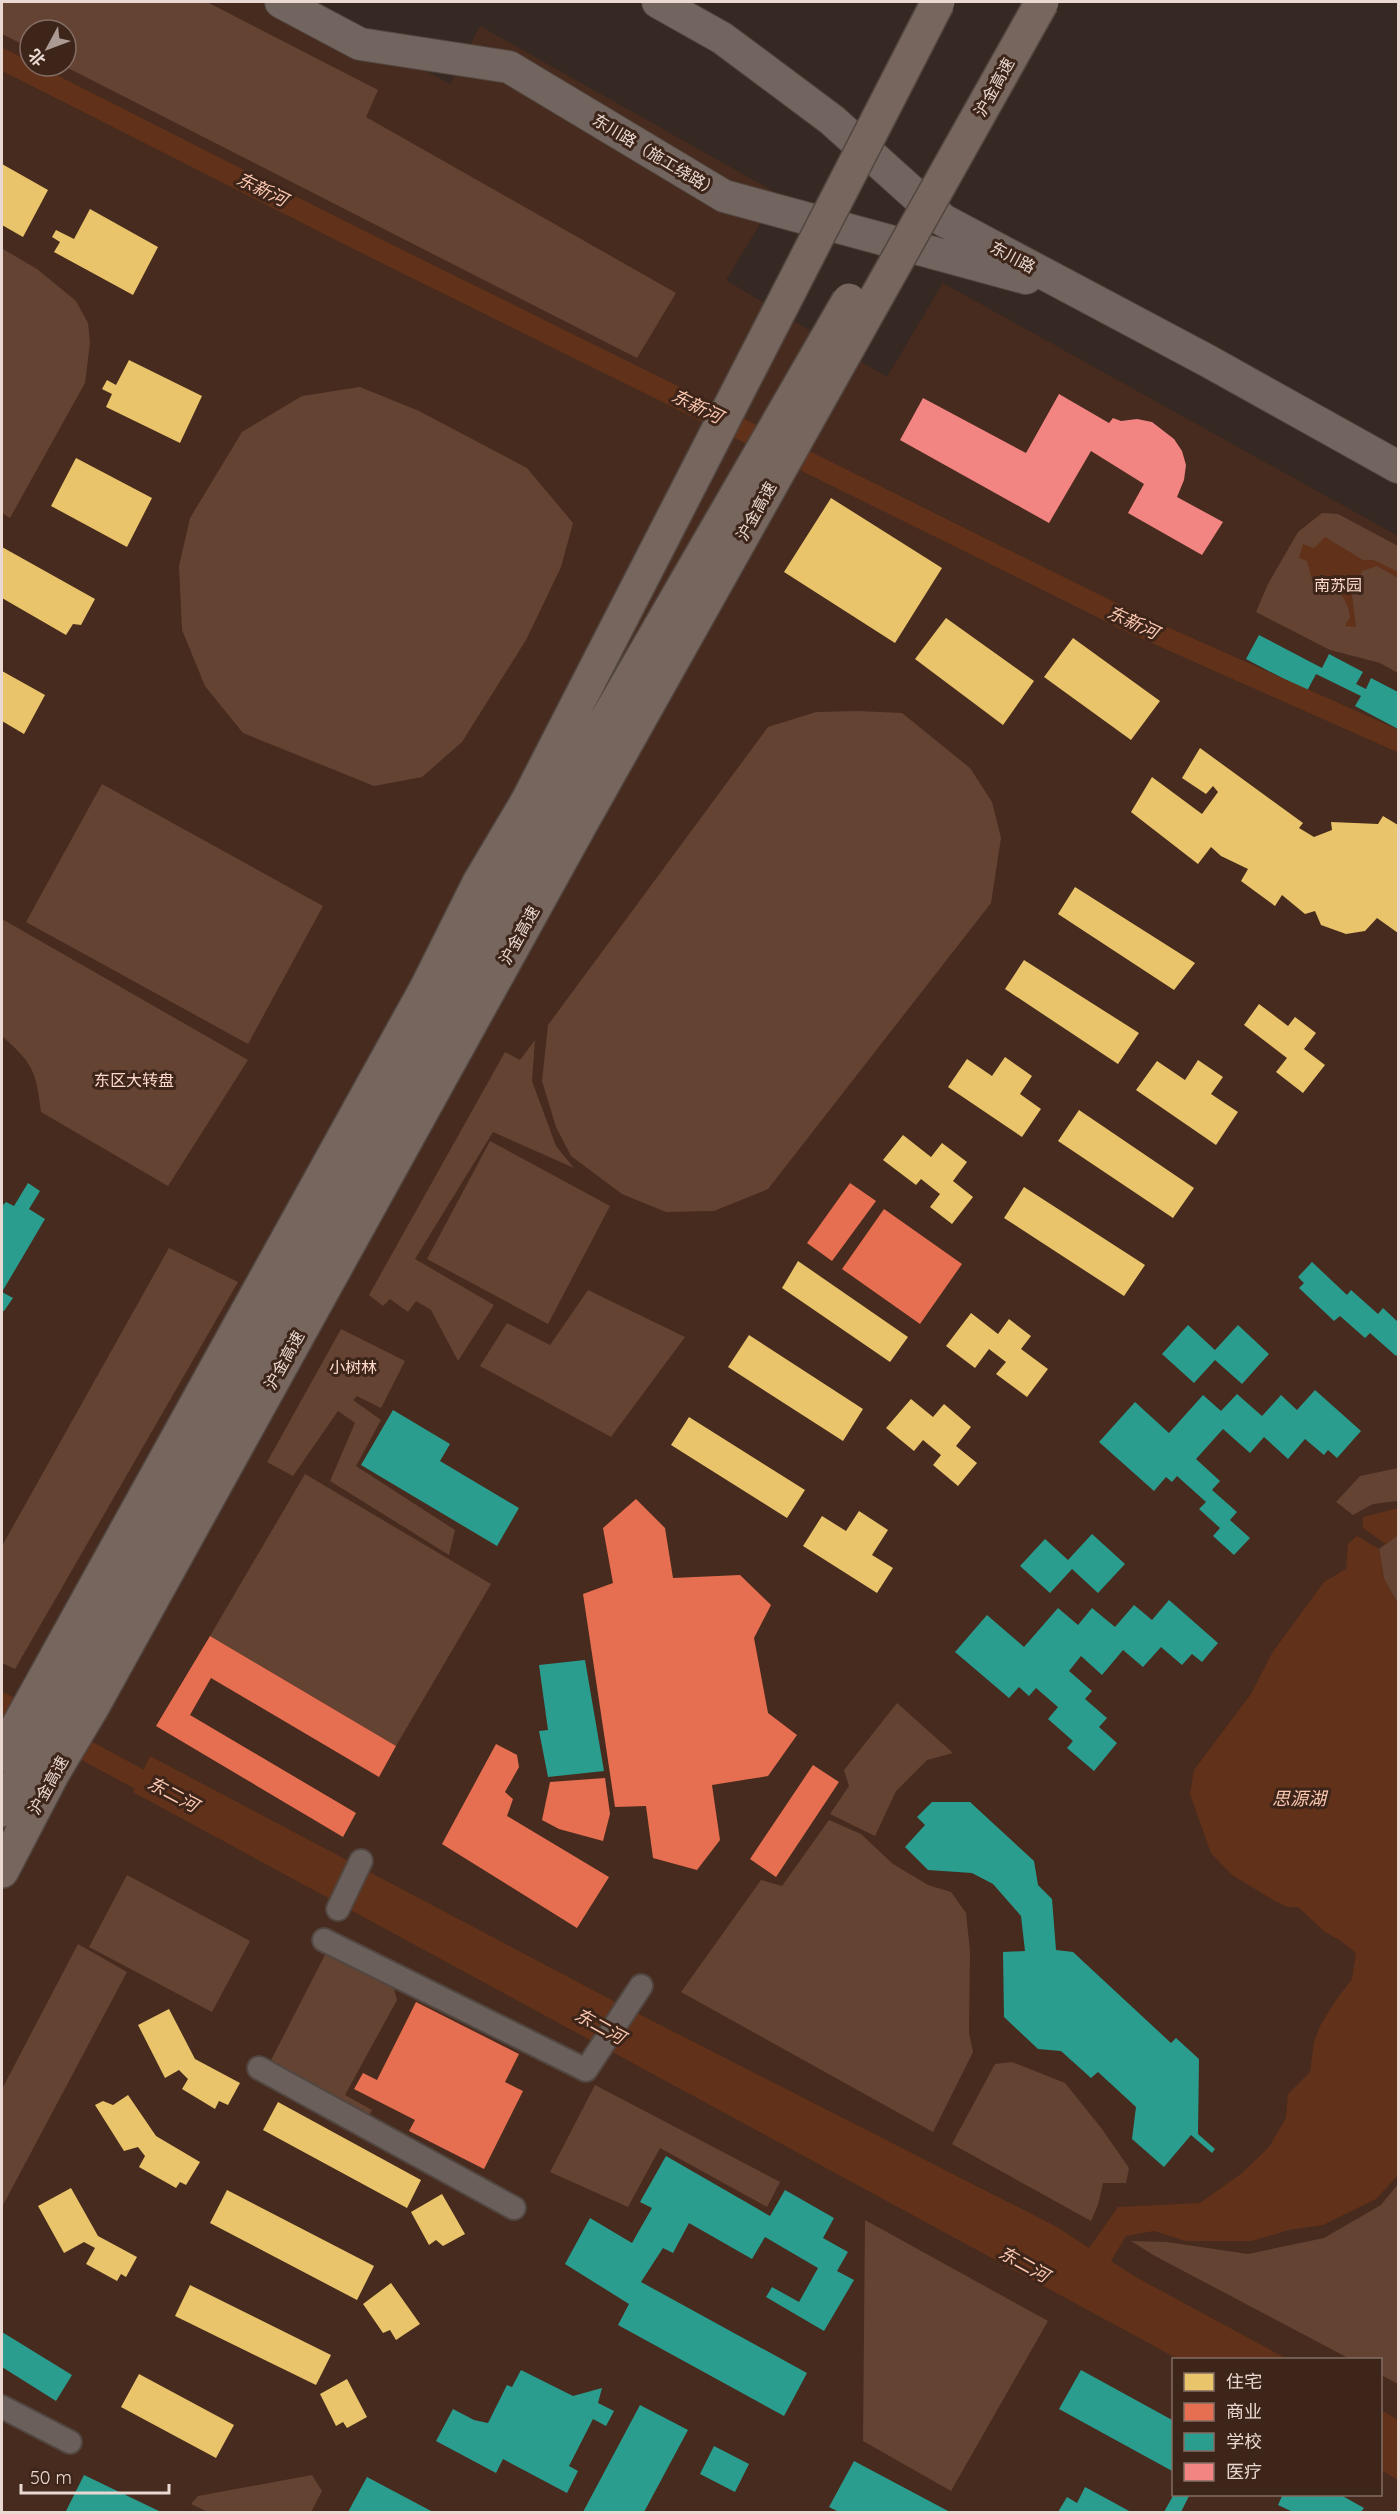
<svg xmlns="http://www.w3.org/2000/svg" width="1400" height="2514" font-family="Quicksand,'Noto Sans SC',sans-serif">
<style>
.built{fill:#472b1e;fill-rule:evenodd}
.green{fill:#644333}
.water{fill:#613119}
.homes{fill:#e9c46a}
.shops{fill:#e76f51}
.schools{fill:#2a9d8f}
.health{fill:#f28482}
.lines{fill:none;stroke-linecap:round;stroke-linejoin:round}
.canal{stroke:#613119;stroke-width:21}
.street-casing{stroke:#524640;stroke-width:26}
.secondary-casing{stroke:#524640;stroke-width:34}
.highway-casing{stroke:#524640;stroke-width:36}
.street{stroke:#6a5f5a;stroke-width:22}
.secondary{stroke:#72645e;stroke-width:32}
.highway{stroke:#77665e;stroke-width:33}
.highway-bridge-casing{stroke:#524640;stroke-width:36;stroke-linecap:butt}
.highway-bridge{stroke:#77665e;stroke-width:33}
.labels{text-anchor:middle;dominant-baseline:central;stroke-width:6;stroke-linejoin:round;paint-order:stroke}
.street-label{font-size:16px;fill:#ead9d2;stroke:#3e251a}
.park-label{font-size:16px;fill:#fedaca;stroke:#3e251a}
.water-label{font-size:18px;font-style:italic;fill:#fcc8b1;stroke:#3e251a}
</style>
<rect width="100%" height="100%" fill="#362822"/>
<path class="built" d="M 2,2 L 300,2 L 450,84 L 480,26 L 778,194 L 726,280 L 887,377 L 943,283 L 1398,536 L 1398,2512 L 2,2512 ZM 30,30 L 66,30 L 66,66 L 30,66 ZM 1174,2360 L 1380,2360 L 1380,2494 L 1174,2494 Z"/>
<path class="green" d="M 2,2 L 207,2 L 378,90 L 366,117 L 676,293 L 637,358 L 64,66 L 66,30 L 30,30 L 30,48 L 2,34 Z
M 3,249 L 37,269 L 76,301 L 88,323 L 90,343 L 85,383 L 10,518 L 2,513 Z
M 360,387 L 419,411 L 527,468 L 573,523 L 561,567 L 526,640 L 462,742 L 422,777 L 374,786 L 243,733 L 205,686 L 182,630 L 179,566 L 190,518 L 242,432 L 302,396 Z
M 1322,513 L 1338,514 L 1398,546 L 1398,673 L 1380,663 L 1330,650 L 1256,612 L 1268,584 L 1298,532 Z
M 858,711 L 902,713 L 970,768 L 992,802 L 1001,838 L 991,903 L 768,1189 L 714,1211 L 666,1212 L 622,1194 L 571,1156 L 556,1127 L 542,1081 L 548,1025 L 768,727 L 816,712 Z
M 102,784 L 323,906 L 248,1044 L 26,922 Z
M 2,919 L 248,1060 L 168,1186 L 41,1112 C 36,1070 33,1064 2,1036 Z
M 535,1040 L 532,1081 L 556,1146 L 574,1168 L 493,1132 L 415,1259 L 494,1305 L 458,1361 L 431,1310 L 416,1301 L 408,1312 L 390,1299 L 383,1306 L 369,1295 L 505,1052 L 520,1060 Z
M 490,1141 L 610,1206 L 548,1324 L 427,1259 Z
M 169,1248 L 238,1282 L 15,1669 L 2,1663 L 2,1546 Z
M 588,1290 L 685,1337 L 611,1437 L 480,1366 L 507,1323 L 550,1345 Z
M 341,1329 L 405,1361 L 381,1408 L 357,1396 L 353,1400 L 381,1420 L 356,1466 L 455,1530 L 449,1555 L 330,1481 L 355,1423 L 338,1411 L 293,1476 L 267,1462 Z
M 1398,1468 L 1398,1501 L 1373,1504 L 1353,1515 L 1336,1502 L 1360,1476 Z
M 305,1474 L 491,1584 L 396,1746 L 210,1636 Z
M 1398,1535 L 1398,1604 L 1384,1579 L 1379,1549 Z
M 897,1703 L 953,1753 L 927,1760 L 896,1791 L 875,1836 L 830,1814 L 849,1786 L 844,1770 Z
M 829,1820 L 861,1834 L 893,1864 L 928,1885 L 951,1892 L 966,1913 L 970,1951 L 969,2033 L 973,2052 L 933,2132 L 681,1992 L 761,1880 L 782,1886 Z
M 127,1875 L 250,1941 L 212,2012 L 89,1947 Z
M 78,1944 L 127,1972 L 2,2207 L 2,2089 Z
M 328,1949 L 392,1982 L 397,2000 L 345,2095 L 372,2110 L 367,2121 L 267,2068 Z
M 1012,2062 L 1065,2083 L 1102,2129 L 1129,2168 L 1126,2183 L 1103,2183 L 1098,2205 L 1091,2221 L 952,2144 L 995,2064 Z
M 595,2085 L 780,2182 L 767,2207 L 660,2148 L 628,2207 L 550,2172 Z
M 1398,2184 L 1398,2384 L 1381,2375 L 1380,2360 L 1350,2359 L 1155,2256 L 1131,2241 L 1167,2242 L 1248,2254 L 1324,2238 L 1381,2205 Z
M 865,2220 L 1048,2321 L 951,2491 L 863,2441 Z
M 312,2475 L 322,2491 L 311,2512 L 208,2512 L 191,2504 L 198,2496 Z"/>
<path class="water" d="M 1325,537 L 1363,560 L 1374,560 L 1398,572 L 1398,578 L 1377,566 L 1362,571 L 1352,595 L 1356,627 L 1345,626 L 1350,617 C 1347,594 1335,586 1313,583 L 1307,561 L 1299,558 L 1303,544 L 1314,548 Z
M 1398,1508 L 1398,1535 L 1386,1544 L 1363,1528 L 1363,1517 Z
M 1357,1536 L 1379,1549 L 1384,1579 L 1398,1604 L 1398,2175 L 1376,2199 L 1323,2225 L 1289,2230 L 1252,2241 L 1186,2241 L 1154,2231 L 1126,2236 L 1111,2261 L 1134,2276 L 1287,2359 L 1178,2359 L 133,1792 L 150,1756 L 625,2007 L 1057,2227 L 1089,2248 L 1118,2207 L 1200,2203 L 1242,2173 L 1269,2147 L 1286,2118 L 1288,2094 L 1310,2072 L 1314,2042 L 1321,2024 L 1336,2000 L 1352,1979 L 1356,1953 L 1341,1941 L 1325,1932 L 1298,1907 L 1288,1907 L 1275,1901 L 1232,1875 L 1211,1853 L 1190,1794 L 1194,1770 L 1251,1694 L 1272,1653 L 1324,1582 L 1346,1569 L 1348,1544 Z
M 1381,2410 L 1398,2420 L 1398,2480 L 1381,2470 Z"/>
<path class="homes" d="M 2,164 L 48,190 L 23,237 L 2,225 Z
M 90,209 L 158,247 L 133,295 L 54,252 L 60,242 L 52,237 L 56,230 L 74,239 Z
M 129,360 L 202,396 L 180,443 L 106,407 L 112,394 L 102,389 L 107,380 L 116,385 Z
M 76,458 L 152,498 L 127,547 L 51,506 Z
M 831,498 L 942,568 L 895,643 L 784,572 Z
M 2,547 L 95,599 L 81,625 L 73,624 L 66,635 L 2,598 Z
M 946,618 L 1034,681 L 1003,725 L 915,659 Z
M 1073,638 L 1160,701 L 1131,740 L 1044,677 Z
M 2,671 L 45,695 L 24,734 L 2,721 Z
M 1200,748 L 1303,823 L 1299,828 L 1314,837 L 1332,830 L 1331,822 L 1378,824 L 1383,816 L 1398,825 L 1398,933 L 1377,918 L 1365,931 L 1346,934 L 1321,925 L 1315,911 L 1305,914 L 1282,895 L 1275,906 L 1241,881 L 1248,869 L 1221,856 L 1211,847 L 1198,864 L 1131,812 L 1152,777 L 1202,814 L 1218,792 L 1213,786 L 1206,794 L 1182,778 Z
M 1075,887 L 1195,963 L 1174,990 L 1058,914 Z
M 1024,960 L 1139,1033 L 1118,1064 L 1005,989 Z
M 1259,1004 L 1288,1026 L 1295,1017 L 1316,1033 L 1304,1049 L 1325,1065 L 1303,1093 L 1276,1072 L 1287,1058 L 1244,1025 Z
M 1005,1057 L 1032,1076 L 1020,1094 L 1041,1109 L 1022,1137 L 948,1087 L 967,1059 L 992,1076 Z
M 1198,1060 L 1223,1077 L 1211,1094 L 1238,1112 L 1216,1145 L 1136,1090 L 1157,1061 L 1185,1080 Z
M 1079,1110 L 1194,1188 L 1173,1218 L 1058,1141 Z
M 903,1135 L 931,1157 L 942,1143 L 967,1162 L 953,1181 L 973,1197 L 952,1224 L 930,1207 L 940,1194 L 921,1179 L 916,1185 L 883,1160 Z
M 1024,1187 L 1145,1265 L 1124,1296 L 1004,1218 Z
M 798,1261 L 908,1337 L 890,1362 L 782,1288 Z
M 971,1313 L 998,1334 L 1009,1319 L 1031,1336 L 1021,1349 L 1048,1369 L 1027,1397 L 996,1374 L 1006,1362 L 989,1349 L 975,1368 L 946,1346 Z
M 749,1335 L 863,1409 L 843,1441 L 728,1367 Z
M 911,1399 L 933,1417 L 944,1404 L 971,1427 L 956,1446 L 977,1463 L 958,1486 L 933,1465 L 941,1455 L 923,1440 L 914,1451 L 886,1428 Z
M 689,1417 L 805,1490 L 787,1518 L 671,1445 Z
M 859,1511 L 888,1530 L 872,1555 L 893,1568 L 877,1593 L 803,1546 L 822,1516 L 846,1531 Z
M 169,2009 L 195,2059 L 240,2083 L 228,2105 L 219,2101 L 215,2109 L 182,2089 L 188,2079 L 179,2070 L 165,2078 L 138,2025 Z
M 128,2095 L 156,2136 L 200,2162 L 186,2185 L 180,2182 L 176,2188 L 139,2167 L 145,2156 L 138,2147 L 124,2151 L 95,2105 L 103,2101 L 113,2105 Z
M 278,2102 L 421,2180 L 407,2208 L 263,2130 Z
M 71,2188 L 98,2236 L 137,2257 L 126,2277 L 121,2274 L 117,2281 L 86,2264 L 95,2248 L 84,2242 L 64,2253 L 38,2206 Z
M 227,2190 L 374,2266 L 357,2300 L 210,2223 Z
M 442,2194 L 465,2234 L 443,2246 L 436,2240 L 429,2245 L 411,2212 Z
M 391,2283 L 420,2324 L 396,2340 L 390,2330 L 383,2333 L 363,2304 Z
M 190,2285 L 331,2355 L 316,2385 L 175,2316 Z
M 139,2374 L 234,2425 L 216,2458 L 121,2407 Z
M 347,2379 L 367,2417 L 347,2428 L 343,2422 L 336,2426 L 320,2394 Z"/>
<path class="shops" d="M 850,1183 L 876,1201 L 832,1261 L 807,1243 Z
M 884,1209 L 962,1264 L 920,1324 L 842,1269 Z
M 636,1499 L 665,1528 L 673,1578 L 740,1575 L 771,1605 L 754,1638 L 768,1713 L 797,1735 L 768,1776 L 712,1785 L 720,1840 L 697,1870 L 653,1858 L 646,1806 L 615,1807 L 583,1594 L 613,1583 L 603,1528 Z
M 210,1636 L 396,1746 L 379,1777 L 211,1678 L 190,1715 L 356,1813 L 343,1837 L 156,1726 Z
M 496,1744 L 517,1755 L 519,1767 L 505,1792 L 513,1799 L 507,1816 L 609,1877 L 577,1928 L 442,1844 Z
M 813,1765 L 839,1782 L 776,1877 L 750,1859 Z
M 605,1778 L 610,1814 L 603,1841 L 559,1829 L 542,1820 L 550,1782 Z
M 416,2002 L 519,2054 L 505,2082 L 523,2091 L 484,2169 L 409,2131 L 415,2120 L 354,2089 L 363,2073 L 377,2080 Z"/>
<path class="schools" d="M 1259,635 L 1322,668 L 1329,654 L 1363,672 L 1356,684 L 1366,689 L 1371,678 L 1398,692 L 1398,729 L 1355,706 L 1361,696 L 1316,674 L 1307,691 L 1246,659 Z
M 28,1183 L 40,1191 L 29,1209 L 45,1219 L 2,1292 L 13,1298 L 4,1311 L 2,1311 L 2,1206 L 6,1202 L 14,1206 Z
M 1312,1262 L 1347,1295 L 1351,1290 L 1378,1314 L 1383,1308 L 1398,1322 L 1398,1353 L 1396,1356 L 1370,1333 L 1365,1338 L 1340,1316 L 1334,1321 L 1299,1288 L 1304,1283 L 1298,1277 Z
M 1188,1325 L 1215,1350 L 1238,1325 L 1269,1354 L 1242,1384 L 1215,1360 L 1194,1383 L 1162,1354 Z
M 1315,1390 L 1361,1431 L 1337,1458 L 1328,1450 L 1324,1455 L 1305,1439 L 1288,1459 L 1264,1437 L 1250,1453 L 1223,1429 L 1196,1459 L 1220,1481 L 1212,1490 L 1237,1512 L 1230,1520 L 1250,1538 L 1234,1555 L 1213,1536 L 1220,1528 L 1199,1509 L 1206,1502 L 1177,1476 L 1172,1482 L 1166,1477 L 1154,1491 L 1099,1442 L 1135,1402 L 1169,1433 L 1203,1395 L 1221,1411 L 1237,1394 L 1262,1416 L 1281,1395 L 1297,1410 Z
M 393,1410 L 450,1444 L 440,1461 L 519,1508 L 497,1546 L 361,1465 Z
M 1092,1534 L 1125,1564 L 1098,1593 L 1072,1569 L 1050,1593 L 1020,1566 L 1045,1539 L 1068,1560 Z
M 1169,1600 L 1218,1643 L 1202,1662 L 1192,1654 L 1182,1665 L 1161,1647 L 1143,1667 L 1123,1650 L 1102,1675 L 1081,1656 L 1069,1671 L 1092,1691 L 1085,1699 L 1107,1718 L 1099,1727 L 1117,1743 L 1094,1771 L 1067,1748 L 1073,1741 L 1048,1719 L 1058,1707 L 1036,1688 L 1029,1696 L 1019,1687 L 1009,1698 L 955,1652 L 987,1615 L 1024,1647 L 1058,1608 L 1078,1625 L 1092,1608 L 1115,1627 L 1134,1605 L 1152,1620 Z
M 585,1660 L 604,1771 L 548,1777 L 539,1731 L 548,1730 L 539,1665 Z
M 932,1802 L 970,1802 L 1034,1861 L 1038,1885 L 1052,1899 L 1056,1950 L 1073,1952 L 1171,2043 L 1176,2038 L 1199,2059 L 1198,2134 L 1215,2149 L 1212,2153 L 1191,2135 L 1164,2167 L 1132,2139 L 1136,2107 L 1098,2072 L 1091,2078 L 1061,2051 L 1038,2049 L 1004,2017 L 1003,1952 L 1025,1951 L 1021,1916 L 993,1884 L 972,1873 L 928,1870 L 905,1847 L 925,1825 L 917,1817 Z
M 666,2156 L 770,2216 L 785,2190 L 834,2218 L 823,2238 L 848,2252 L 837,2271 L 854,2280 L 824,2331 L 766,2297 L 772,2287 L 799,2302 L 818,2268 L 765,2237 L 752,2259 L 689,2223 L 673,2253 L 663,2248 L 641,2282 L 807,2373 L 784,2416 L 618,2325 L 629,2304 L 565,2264 L 590,2218 L 632,2243 L 652,2208 L 640,2202 Z
M 2,2332 L 72,2375 L 56,2401 L 2,2367 Z
M 521,2370 L 573,2396 L 602,2388 L 598,2403 L 614,2411 L 606,2426 L 593,2419 L 569,2466 L 578,2471 L 567,2493 L 503,2459 L 496,2473 L 436,2441 L 453,2409 L 474,2420 L 488,2423 L 507,2385 L 512,2387 Z
M 1081,2370 L 1174,2421 L 1174,2472 L 1059,2409 Z
M 640,2405 L 688,2430 L 644,2512 L 583,2512 Z
M 714,2446 L 749,2464 L 735,2492 L 700,2474 Z
M 854,2461 L 950,2512 L 839,2512 L 829,2507 Z
M 84,2475 L 161,2512 L 70,2512 L 66,2511 Z
M 367,2477 L 433,2512 L 348,2512 Z
M 1085,2487 L 1131,2512 L 1058,2512 L 1067,2497 L 1077,2503 Z
M 1174,2494 L 1190,2494 L 1181,2512 L 1164,2512 Z
M 1283,2494 L 1339,2494 L 1364,2508 L 1361,2512 L 1293,2512 L 1278,2505 Z"/>
<path class="health" d="M 1059,394 L 1109,423 L 1113,418 L 1121,421 L 1137,419 L 1152,422 L 1174,439 L 1182,451 L 1186,465 L 1184,480 L 1177,497 L 1223,522 L 1202,555 L 1128,513 L 1144,484 L 1091,451 L 1049,523 L 900,440 L 923,398 L 1026,453 Z"/>
<g class="lines">
<path class="canal" d="M 2,59 L 379,250 L 1137,625 L 1398,741
M 2,1703 L 34,1722
M 61,1737 L 163,1792"/>
<g class="street-casing">
<path id="street" d="M 338,1909 L 361,1861
M 324,1940 L 586,2070 L 641,1986
M 259,2068 L 514,2208
M 2,2407 L 70,2442"/>
</g>
<g class="secondary-casing">
<path id="secondary" d="M 281,2 L 360,44 L 509,67 L 724,196 L 1026,278
M 658,2 L 722,38 L 832,120 L 943,220 L 1208,361 L 1398,467"/>
</g>
<g class="highway-casing">
<path id="highway" d="M 2,1755 L 427,987 L 479,883 L 527,802
M 2,1810 L 86,1653 L 256,1358 L 440,1011 L 548,821
M 2,1871 L 53,1773 L 93,1706 L 578,829"/>
</g>
<use href="#street" class="street"/>
<use href="#secondary" class="secondary"/>
<use href="#highway" class="highway"/>
<g class="highway-bridge-casing">
<path id="highway-bridge" d="M 527,802 L 938,2
M 548,821 L 849,300
M 578,829 L 1042,2"/>
</g>
<use href="#highway-bridge" class="highway-bridge"/>
</g>
<g class="labels">
<g class="street-label">
<text transform="translate(994 87) rotate(-61)">沪金高速</text>
<text transform="translate(656 155) rotate(31)">东川路（施工绕路）</text>
<text transform="translate(1013 257) rotate(28)">东川路</text>
<text transform="translate(756 511) rotate(-61)">沪金高速</text>
<text transform="translate(519 935) rotate(-61)">沪金高速</text>
<text transform="translate(284 1360) rotate(-61)">沪金高速</text>
<text transform="translate(48 1785) rotate(-61)">沪金高速</text>
</g>
<g class="park-label">
<text x="1338" y="585">南苏园</text>
<text x="134" y="1080">东区大转盘</text>
<text x="353" y="1367">小树林</text>
</g>
<g class="water-label">
<text transform="translate(262 189) rotate(26)">东新河</text>
<text transform="translate(697 406) rotate(26)">东新河</text>
<text transform="translate(1133 622) rotate(25)">东新河</text>
<text transform="translate(173 1794) rotate(28)">东二河</text>
<text x="1299" y="1798">思源湖</text>
<text transform="translate(600 2026) rotate(29)">东二河</text>
<text transform="translate(1024 2264) rotate(29)">东二河</text>
</g>
</g>
<rect width="1400" height="2514" fill="none" stroke="#ead9d2" stroke-width="6"/>
<rect x="1172" y="2358" width="210" height="138" fill="#3e251a" stroke="#836d64" stroke-width="1.5"/>
<rect x="1184" y="2373" width="30" height="18" fill="#e9c46a" stroke="#836d64" stroke-width="1.5"/>
<text x="1226" y="2388" font-size="18" fill="#ead9d2">住宅</text>
<rect x="1184" y="2403" width="30" height="18" fill="#e76f51" stroke="#836d64" stroke-width="1.5"/>
<text x="1226" y="2418" font-size="18" fill="#ead9d2">商业</text>
<rect x="1184" y="2433" width="30" height="18" fill="#2a9d8f" stroke="#836d64" stroke-width="1.5"/>
<text x="1226" y="2448" font-size="18" fill="#ead9d2">学校</text>
<rect x="1184" y="2463" width="30" height="18" fill="#f28482" stroke="#836d64" stroke-width="1.5"/>
<text x="1226" y="2478" font-size="18" fill="#ead9d2">医疗</text>
<g transform="translate(48 48) rotate(229)"><circle r="28" fill="#3e251a" stroke="#836d64" stroke-width="1.5"/>
<path d="M0-4.5L10 22L0 15L-10 22Z" fill="#ab9b94"/>
<text y="-9" font-size="16" font-weight="bold" text-anchor="middle" fill="#ead9d2">北</text>
</g>
<path d="M21 2484v9h148v-9" fill="none" stroke="#ead9d2" stroke-width="3"/>
<text x="30" y="2484" font-size="18" fill="#ead9d2" stroke="#3e251a" stroke-width="4.5" paint-order="stroke">50 m</text>
</svg>
